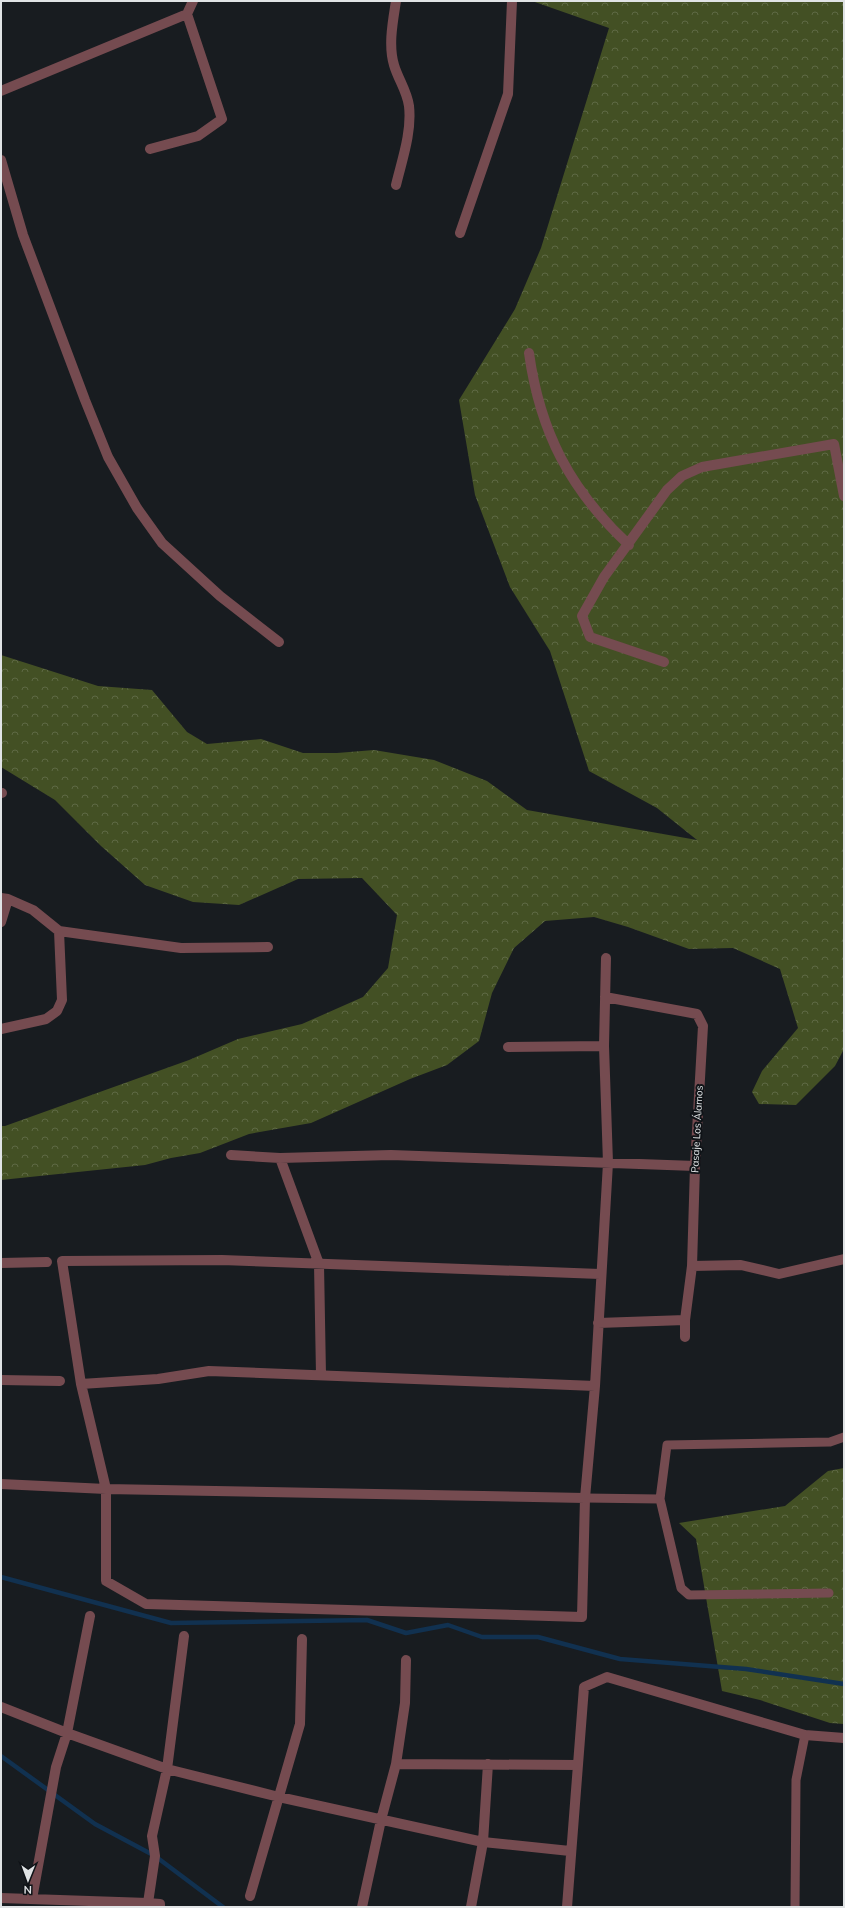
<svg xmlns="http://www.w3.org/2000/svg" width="845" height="1908" font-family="Mulish,sans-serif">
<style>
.forest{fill:url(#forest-crowns)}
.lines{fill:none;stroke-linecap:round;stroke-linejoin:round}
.stream{stroke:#113150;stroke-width:4.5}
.lane{stroke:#754b50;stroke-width:9}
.street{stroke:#754b50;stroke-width:10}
.labels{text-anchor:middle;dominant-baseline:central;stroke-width:4;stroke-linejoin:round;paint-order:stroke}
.street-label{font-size:10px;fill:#e0e3e5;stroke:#0f1317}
</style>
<defs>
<pattern id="forest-crowns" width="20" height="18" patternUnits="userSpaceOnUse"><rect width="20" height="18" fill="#435024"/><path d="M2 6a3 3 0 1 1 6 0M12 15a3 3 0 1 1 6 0" fill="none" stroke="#5e6944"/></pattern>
</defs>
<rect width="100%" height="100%" fill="#181c20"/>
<path class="forest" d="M 532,1 L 844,1 L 844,1049 L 835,1066 L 796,1105 L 759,1104 L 752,1092 L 762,1071 L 798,1028 L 780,969 L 733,948 L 689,949 L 628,927 L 594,917 L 545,921 L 514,948 L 492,993 L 479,1041 L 447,1065 L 410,1079 L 311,1123 L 249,1134 L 200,1153 L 171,1158 L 145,1165 L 1,1180 L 1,1126 L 5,1126 L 189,1060 L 238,1039 L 302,1024 L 363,997 L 388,968 L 397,915 L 362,878 L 298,879 L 239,905 L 193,902 L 145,885 L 101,846 L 55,800 L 1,767 L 1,655 L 98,686 L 152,690 L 187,732 L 207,744 L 261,739 L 303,753 L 337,753 L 374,750 L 434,760 L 487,781 L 527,810 L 697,840 L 657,808 L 589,771 L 550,651 L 510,587 L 475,495 L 459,400 L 515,309 L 541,248 L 609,28 Z
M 844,1468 L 844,1724 L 830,1723 L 760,1700 L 722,1691 L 696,1539 L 679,1523 L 785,1506 L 828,1471 Z"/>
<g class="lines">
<path class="stream" d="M 1,1577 L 171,1623 L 367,1620 L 406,1633 L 448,1625 L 482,1637 L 538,1637 L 620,1659 L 746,1669 L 844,1684
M 1,1756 L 95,1824 L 155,1856 L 223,1907"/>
<path class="lane" d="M 585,1498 L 660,1499 L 667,1445 L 830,1442 L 844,1437
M 660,1499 L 681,1588 L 689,1595 L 829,1593
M 795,1907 L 796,1780 L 805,1735"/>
<path class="street" d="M 396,1 C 393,21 388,45 394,65 C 398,79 407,91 409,106 C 412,132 402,160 396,185
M 1,91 L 187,14 L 193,1
M 150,149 L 198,136 L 222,119 L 187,14
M 1,160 L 23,235 L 85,400 L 108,457 L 137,508 L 162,543 L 220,596 L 279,642
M 460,233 L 508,94 L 512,1
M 529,353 C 540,432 570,490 629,545
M 664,662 L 590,637 L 582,616 L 604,577 L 667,490 L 682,476 L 702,467 L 834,444 L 844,496
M 1,793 L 2,793
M 1,898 L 8,899 L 33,910 L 59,931 L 181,948 L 268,947
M 1,922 L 8,899
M 605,997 L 697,1014 L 703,1026 L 695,1166 L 692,1266 L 685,1320 L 685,1337
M 1,1029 L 46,1019 L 57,1011 L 62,1000 L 59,931
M 508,1047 L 604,1046
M 231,1155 L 280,1158 L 391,1155 L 695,1166
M 280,1158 L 319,1264 L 321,1375
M 1,1263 L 47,1262
M 692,1266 L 741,1265 L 779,1274 L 844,1259
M 600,1274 L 222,1260 L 62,1261 L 81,1384 L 106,1489 L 106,1581 L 146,1604 L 582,1617 L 585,1498 L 595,1386 L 608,1163 L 604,1046 L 606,958
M 598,1323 L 685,1320
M 1,1380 L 60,1381
M 81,1384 L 158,1379 L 209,1371 L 595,1386
M 1,1484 L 106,1489 L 585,1498
M 1,1707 L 67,1733 L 167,1769 L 279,1797 L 483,1842 L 570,1851
M 396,1764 L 578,1765
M 250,1896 L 300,1724 L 302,1639
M 1,1898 L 148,1903
M 32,1899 L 56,1767 L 67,1733 L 90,1616
M 160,1907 L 160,1904 L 148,1903 L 155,1856 L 152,1836 L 167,1769 L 184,1636
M 362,1907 L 381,1820 L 396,1764 L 405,1703 L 406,1660
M 471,1907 L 483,1842 L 488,1764
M 567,1907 L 584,1687 L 607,1677 L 805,1735 L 844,1738"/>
</g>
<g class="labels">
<g class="street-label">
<text transform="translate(697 1129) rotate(-87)">Pasaje Los Álamos</text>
</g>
</g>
<rect width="845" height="1908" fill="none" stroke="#e0e3e5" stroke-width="4"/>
<g transform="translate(28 1880) rotate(181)" stroke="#0f1317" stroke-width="3" paint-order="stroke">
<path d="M0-3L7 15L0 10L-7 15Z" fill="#e0e3e5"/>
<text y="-6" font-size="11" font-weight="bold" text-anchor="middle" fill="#e0e3e5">N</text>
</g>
</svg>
